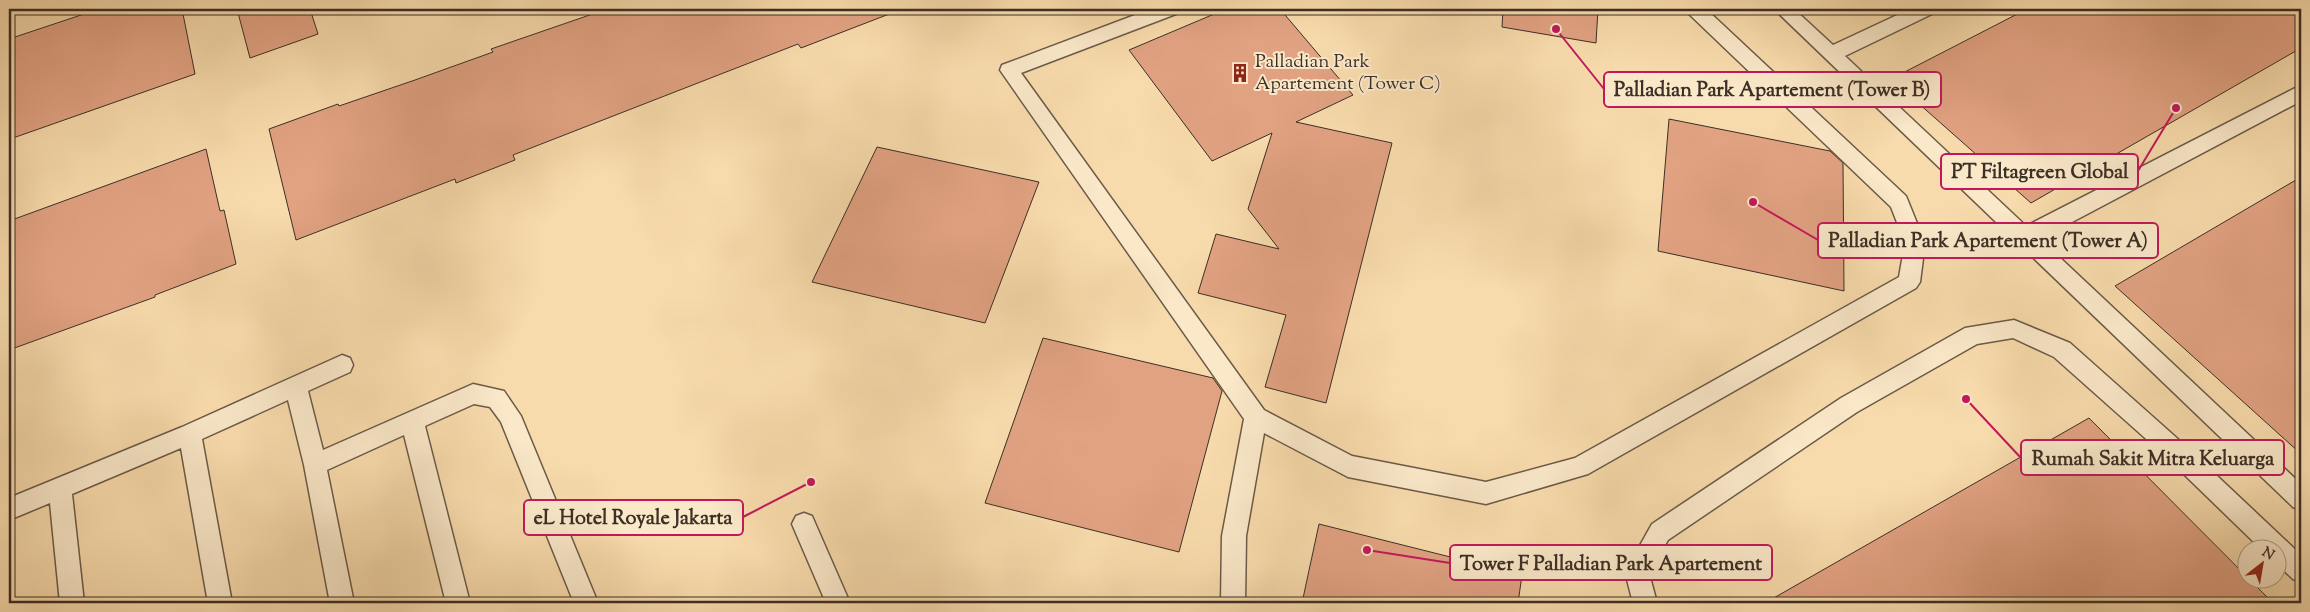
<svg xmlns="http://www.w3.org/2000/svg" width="2310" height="612" font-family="'Sorts Mill Goudy',serif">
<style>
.building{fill:#e1a282;stroke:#3c2f26}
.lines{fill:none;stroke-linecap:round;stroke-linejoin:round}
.lane-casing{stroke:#6b5a48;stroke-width:3}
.lane{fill:#fae8c9;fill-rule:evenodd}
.labels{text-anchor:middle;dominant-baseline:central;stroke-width:4;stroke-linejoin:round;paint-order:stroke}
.poi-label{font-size:19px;fill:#3c2f26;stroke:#fae8c9;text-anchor:start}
.leader{fill:none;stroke:#c2185b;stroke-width:2}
.callout-dot{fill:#c2185b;stroke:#fae8c9;stroke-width:2}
.callout{fill:#fae8c9;stroke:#c2185b;stroke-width:2}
.callout-label{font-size:20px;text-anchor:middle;font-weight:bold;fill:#3c2f26}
</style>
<rect width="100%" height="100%" fill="#f8dbac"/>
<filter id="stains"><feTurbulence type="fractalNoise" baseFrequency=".004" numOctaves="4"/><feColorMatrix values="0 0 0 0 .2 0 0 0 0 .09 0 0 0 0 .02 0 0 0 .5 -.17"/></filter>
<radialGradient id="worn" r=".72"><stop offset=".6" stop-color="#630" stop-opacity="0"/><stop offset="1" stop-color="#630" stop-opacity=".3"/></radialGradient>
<path class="building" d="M 99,9 L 182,9 L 195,74 L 13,138 L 9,103 L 9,39 Z
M 237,9 L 310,9 L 318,34 L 250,58 Z
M 607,9 L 896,9 L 897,11 L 801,48 L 798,44 L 513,155 L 515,160 L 456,183 L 455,179 L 296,240 L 269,129 L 338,104 L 339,106 L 415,80 L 493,52 L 491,49 Z
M 1226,9 L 1280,9 L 1353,95 L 1296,122 L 1392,143 L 1326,403 L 1265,387 L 1286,315 L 1198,293 L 1216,234 L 1279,249 L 1248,209 L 1272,133 L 1212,161 L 1129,50 Z
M 1503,9 L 1598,9 L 1596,43 L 1502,27 Z
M 2027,9 L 2301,9 L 2301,48 L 2031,203 L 1891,79 Z
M 1669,119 L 1830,151 L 1843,163 L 1844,291 L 1658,251 Z
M 877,147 L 1039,182 L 985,323 L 812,282 Z
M 206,149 L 220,211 L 224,210 L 236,264 L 155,295 L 155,297 L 9,350 L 9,221 Z
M 2301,177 L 2301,454 L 2115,286 Z
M 1043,338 L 1213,378 L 1222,391 L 1179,552 L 985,503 Z
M 2089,418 L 2273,603 L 1765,603 Z
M 1319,524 L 1522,575 L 1518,603 L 1302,603 Z"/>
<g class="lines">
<g class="lane-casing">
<path id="lane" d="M 1151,9 L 1179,9 L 1176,14 L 1021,73 L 1264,410 L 1352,456 L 1486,482 L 1575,458 L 1899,277 L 1905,243 L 1891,207 L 1689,14 L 1686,9 L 1706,9 L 1906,196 L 1925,243 L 1920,282 L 1916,288 L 1588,474 L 1486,504 L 1348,477 L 1264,433 L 1246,536 L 1245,603 L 1221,603 L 1222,536 L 1244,419 L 1000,70 L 1002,65 Z
M 1774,9 L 1794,9 L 1833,45 L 1910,9 L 1935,9 L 1932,14 L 1845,56 L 2026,226 L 2301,85 L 2301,101 L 2040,239 L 2301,484 L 2301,510 L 2293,507 Z
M 2014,320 L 2070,343 L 2179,440 L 2301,555 L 2301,582 L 2293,579 L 2278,565 L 2278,550 L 2262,550 L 2163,454 L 2054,357 L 2013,338 L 1977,344 L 1857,412 L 1668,540 L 1649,573 L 1657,603 L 1633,603 L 1625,572 L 1652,524 L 1841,398 L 1965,328 Z
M 342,355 L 350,358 L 353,365 L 350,372 L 308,391 L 323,450 L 473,384 L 504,391 L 521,416 L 598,603 L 574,603 L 501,422 L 490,407 L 474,404 L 425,426 L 470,603 L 446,603 L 404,435 L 327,470 L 354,603 L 330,603 L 304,465 L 288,400 L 202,439 L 232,603 L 208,603 L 181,448 L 72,494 L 84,603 L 60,603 L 50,503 L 9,520 L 9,498 L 182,427 Z
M 804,513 L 812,516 L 850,603 L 826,603 L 792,524 L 796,516 Z"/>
</g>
<use href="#lane" class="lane"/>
</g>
<defs>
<g id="building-bare" transform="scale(1.5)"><path d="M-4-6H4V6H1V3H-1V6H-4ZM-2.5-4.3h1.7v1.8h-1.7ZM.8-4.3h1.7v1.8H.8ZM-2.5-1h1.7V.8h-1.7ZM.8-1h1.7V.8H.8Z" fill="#8f2418" stroke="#fae8c9" stroke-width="2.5" paint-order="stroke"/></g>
</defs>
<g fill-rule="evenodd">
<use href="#building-bare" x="1240" y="73"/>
</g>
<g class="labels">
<g class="poi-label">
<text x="1255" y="62">Palladian Park<tspan x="1255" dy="22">Apartement (Tower C)</tspan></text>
</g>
</g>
<path class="leader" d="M1556 29L1604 89M2176 108L2138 171M1753 202L1818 240M1966 399L2021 458M811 482L743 517M1367 550L1450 563"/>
<g class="callout-dot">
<circle cx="1556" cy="29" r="5"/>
<circle cx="2176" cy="108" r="5"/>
<circle cx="1753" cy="202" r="5"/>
<circle cx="1966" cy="399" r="5"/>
<circle cx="811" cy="482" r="5"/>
<circle cx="1367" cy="550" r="5"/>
</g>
<g class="callout">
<rect x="1604" y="72" width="337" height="35" rx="5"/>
<rect x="1941" y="154" width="197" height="35" rx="5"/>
<rect x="1818" y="223" width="340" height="35" rx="5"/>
<rect x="2021" y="440" width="263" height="35" rx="5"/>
<rect x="524" y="500" width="219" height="35" rx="5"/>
<rect x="1450" y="545" width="322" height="35" rx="5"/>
</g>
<g class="callout-label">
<text x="1772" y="96">Palladian Park Apartement (Tower B)</text>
<text x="2040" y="178">PT Filtagreen Global</text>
<text x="1988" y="247">Palladian Park Apartement (Tower A)</text>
<text x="2153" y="465">Rumah Sakit Mitra Keluarga</text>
<text x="633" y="524">eL Hotel Royale Jakarta</text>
<text x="1611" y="570">Tower F Palladian Park Apartement</text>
</g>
<rect width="2310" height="612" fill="none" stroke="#f8dbac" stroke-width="30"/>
<rect x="10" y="10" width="2290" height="592" fill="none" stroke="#3c2f26" stroke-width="2.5"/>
<rect x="15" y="15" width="2280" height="582" fill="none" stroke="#3c2f26"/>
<g transform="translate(2262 564) rotate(31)"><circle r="24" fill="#fae8c9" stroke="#ae9e88"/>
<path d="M0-4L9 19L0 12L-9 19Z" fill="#8f2418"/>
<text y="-8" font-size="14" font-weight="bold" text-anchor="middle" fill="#3c2f26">N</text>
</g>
<rect width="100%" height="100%" filter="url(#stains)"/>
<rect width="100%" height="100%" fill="url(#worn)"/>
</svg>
